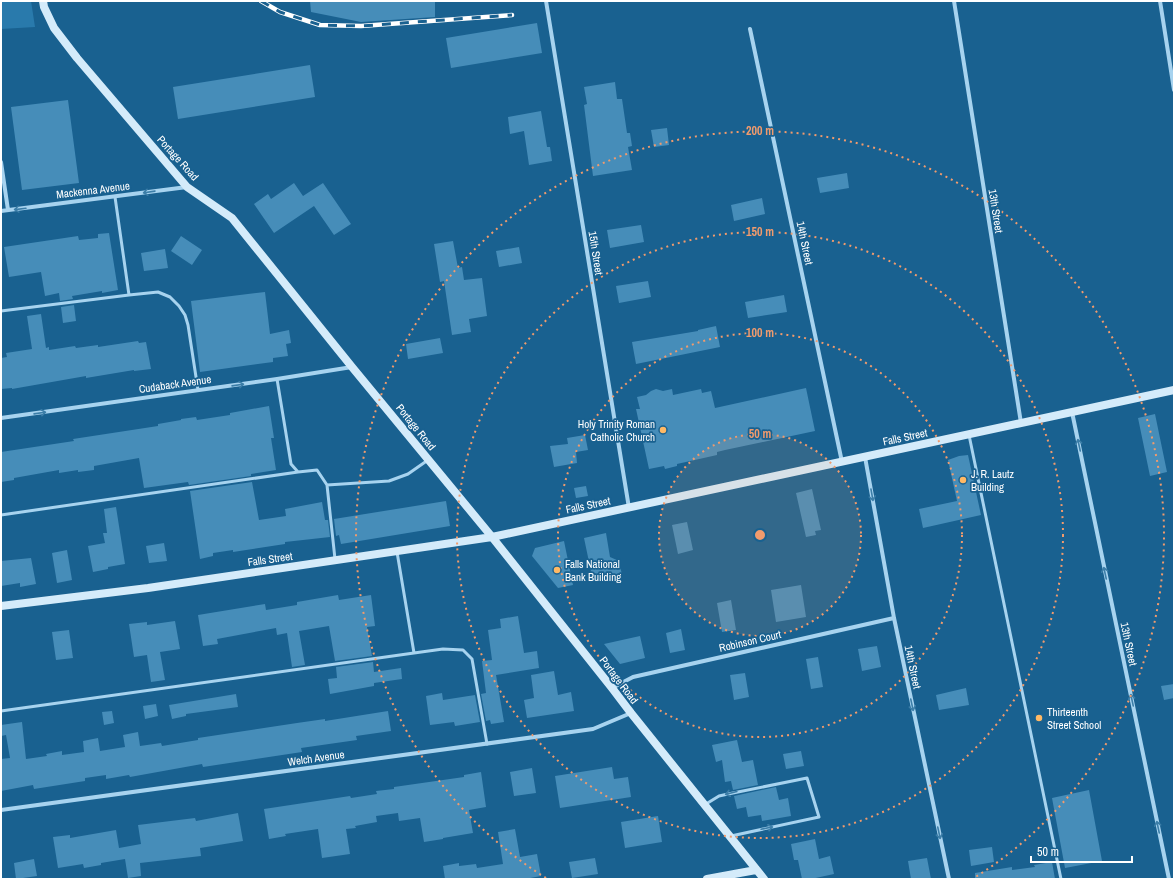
<svg xmlns="http://www.w3.org/2000/svg" width="1175" height="880" font-family="'Archivo Narrow',sans-serif">
<style>
.green{fill:#297aac}
.building{fill:#468db9}
.lines{fill:none;stroke-linecap:round;stroke-linejoin:round}
.lane{stroke:#a7d3ef;stroke-width:3}
.street{stroke:#a7d3ef;stroke-width:4}
.secondary{stroke:#d4ebfa;stroke-width:8}
.rail-casing{stroke:#fff;stroke-width:4.5}
.rail{stroke:#196190;stroke-width:3;stroke-dasharray:9;stroke-linecap:butt}
.oneway{stroke:#3c7ea8}
.ring{fill:none;stroke:#f19b6d;stroke-width:2;stroke-dasharray:2 4}
.poi-dot{fill:#ffb965;stroke:#196190;stroke-width:1.5}
.labels{text-anchor:middle;dominant-baseline:central;stroke-width:3.5;stroke-linejoin:round;paint-order:stroke}
.street-label{font-size:11px;fill:#fff;stroke:#196190}
.poi-label{font-size:11px;fill:#fff;stroke:#196190;text-anchor:start}
.centre{fill:#f19b6d;stroke:#196190;stroke-width:2}
.ring-label{font-size:12px;text-anchor:middle;font-weight:bold;fill:#f19b6d;stroke:#196190;stroke-width:3.5;stroke-linejoin:round;paint-order:stroke}
</style>
<rect width="100%" height="100%" fill="#196190"/>
<path class="green" d="M 1,1 L 31,1 L 35,27 L 1,29 Z"/>
<path class="building" d="M 310,1 L 435,1 L 435,17 L 361,22 L 311,12 Z
M 537,23 L 542,53 L 451,68 L 446,38 Z
M 310,65 L 315,97 L 178,119 L 173,87 Z
M 615,82 L 617,99 L 622,99 L 627,133 L 630,133 L 632,146 L 628,147 L 632,170 L 593,176 L 584,105 L 587,104 L 584,87 Z
M 68,100 L 79,183 L 22,190 L 11,107 Z
M 541,111 L 547,147 L 550,147 L 552,161 L 529,165 L 524,131 L 510,134 L 508,117 Z
M 667,128 L 669,145 L 654,147 L 651,130 Z
M 847,173 L 849,188 L 820,193 L 817,178 Z
M 294,183 L 303,196 L 323,183 L 351,224 L 334,235 L 314,206 L 274,233 L 254,204 L 268,194 L 271,199 Z
M 762,198 L 765,214 L 734,221 L 731,205 Z
M 641,225 L 644,242 L 610,248 L 607,230 Z
M 109,233 L 118,290 L 102,293 L 102,291 L 72,296 L 73,299 L 60,301 L 59,293 L 45,296 L 41,272 L 9,277 L 4,247 L 78,236 L 79,240 L 98,238 L 98,234 Z
M 181,236 L 202,250 L 192,265 L 171,251 Z
M 453,241 L 458,268 L 462,267 L 464,280 L 482,278 L 487,316 L 469,319 L 471,332 L 452,335 L 444,281 L 440,282 L 434,244 Z
M 519,247 L 522,263 L 499,267 L 496,251 Z
M 165,249 L 168,268 L 144,271 L 141,253 Z
M 648,281 L 651,297 L 619,303 L 616,286 Z
M 265,292 L 270,334 L 289,330 L 291,343 L 286,344 L 288,356 L 273,358 L 273,362 L 200,372 L 191,301 Z
M 784,295 L 787,312 L 748,318 L 745,302 Z
M 74,305 L 76,321 L 63,323 L 61,307 Z
M 41,314 L 46,348 L 49,347 L 49,350 L 75,346 L 76,348 L 98,345 L 98,347 L 138,341 L 139,343 L 146,342 L 151,369 L 134,371 L 134,370 L 86,378 L 86,376 L 12,389 L 12,388 L 1,389 L 1,358 L 7,357 L 6,353 L 32,349 L 27,316 Z
M 716,326 L 720,347 L 636,364 L 632,342 L 698,331 L 698,330 Z
M 440,338 L 443,353 L 408,359 L 406,344 Z
M 806,388 L 815,431 L 725,450 L 717,452 L 717,455 L 677,464 L 677,466 L 665,469 L 664,466 L 649,469 L 636,409 L 640,409 L 637,397 L 646,395 L 651,391 L 656,389 L 663,391 L 672,389 L 673,395 L 701,389 L 702,393 L 711,391 L 715,408 Z
M 269,406 L 274,438 L 271,438 L 276,470 L 251,474 L 251,476 L 189,485 L 188,482 L 144,488 L 139,458 L 94,466 L 94,470 L 78,472 L 78,470 L 59,473 L 59,470 L 14,478 L 14,480 L 1,482 L 1,452 L 74,441 L 73,439 L 158,426 L 158,424 L 181,420 L 181,419 L 196,417 L 197,420 L 230,415 L 230,413 Z
M 1155,414 L 1167,472 L 1150,476 L 1138,418 Z
M 585,435 L 588,450 L 576,452 L 577,463 L 554,467 L 550,446 L 568,444 L 567,438 Z
M 968,455 L 981,515 L 923,528 L 919,509 L 957,501 L 948,460 L 959,456 Z
M 252,482 L 259,520 L 286,516 L 285,509 L 322,502 L 325,520 L 328,520 L 330,537 L 285,542 L 285,544 L 233,552 L 233,550 L 213,553 L 213,556 L 200,559 L 190,491 Z
M 586,486 L 588,496 L 576,498 L 574,488 Z
M 812,489 L 821,530 L 815,531 L 816,535 L 806,537 L 796,493 Z
M 446,501 L 450,526 L 341,544 L 339,535 L 336,536 L 334,519 Z
M 116,507 L 125,564 L 108,567 L 108,569 L 93,572 L 88,546 L 105,543 L 103,533 L 107,533 L 104,509 Z
M 687,522 L 693,550 L 678,554 L 672,525 Z
M 606,533 L 610,557 L 619,561 L 622,575 L 593,581 L 584,538 Z
M 564,541 L 573,585 L 558,588 L 532,556 L 535,548 Z
M 164,543 L 167,561 L 149,563 L 146,546 Z
M 67,550 L 72,580 L 57,583 L 52,553 Z
M 31,558 L 36,584 L 20,587 L 20,583 L 1,586 L 1,561 Z
M 801,585 L 806,617 L 776,622 L 771,590 Z
M 338,595 L 339,600 L 371,595 L 375,626 L 367,627 L 372,656 L 335,661 L 329,626 L 299,631 L 305,665 L 292,667 L 287,633 L 277,635 L 276,628 L 217,639 L 218,644 L 203,646 L 198,615 L 265,604 L 266,610 L 297,605 L 297,602 Z
M 731,600 L 736,630 L 722,632 L 717,603 Z
M 518,616 L 524,653 L 537,651 L 539,668 L 496,675 L 504,722 L 491,724 L 490,720 L 486,721 L 481,694 L 486,693 L 482,661 L 492,660 L 488,630 L 501,628 L 500,619 Z
M 175,621 L 180,649 L 160,652 L 165,680 L 151,682 L 147,655 L 134,657 L 129,624 L 147,622 L 147,625 Z
M 681,629 L 685,650 L 670,653 L 666,633 Z
M 69,630 L 73,658 L 56,660 L 52,632 Z
M 640,636 L 645,658 L 620,664 L 604,644 Z
M 877,646 L 881,667 L 862,671 L 858,649 Z
M 818,657 L 823,687 L 811,689 L 806,659 Z
M 373,662 L 374,672 L 401,668 L 402,679 L 374,683 L 374,686 L 330,694 L 328,679 L 337,678 L 336,667 Z
M 554,671 L 558,695 L 571,692 L 574,711 L 527,718 L 524,700 L 534,698 L 531,675 Z
M 745,673 L 749,697 L 734,700 L 730,675 Z
M 1174,684 L 1174,698 L 1164,700 L 1161,686 Z
M 966,688 L 969,705 L 939,710 L 936,695 Z
M 442,693 L 443,700 L 475,695 L 480,722 L 455,726 L 454,722 L 430,725 L 426,696 Z
M 236,694 L 238,707 L 186,714 L 186,716 L 172,719 L 169,705 Z
M 156,704 L 158,716 L 145,719 L 143,706 Z
M 112,711 L 114,723 L 104,725 L 102,712 Z
M 388,711 L 391,731 L 356,736 L 357,740 L 301,748 L 302,752 L 203,767 L 202,764 L 130,777 L 129,775 L 106,779 L 106,775 L 85,778 L 85,781 L 34,789 L 33,785 L 1,791 L 1,759 L 10,758 L 6,735 L 1,736 L 1,725 L 22,722 L 26,759 L 47,756 L 46,754 L 62,751 L 62,755 L 84,752 L 83,741 L 98,738 L 100,751 L 125,747 L 123,735 L 138,732 L 140,746 L 161,743 L 162,746 L 198,740 L 198,738 L 297,723 L 325,719 L 325,721 Z
M 737,740 L 742,762 L 753,760 L 758,785 L 733,790 L 731,781 L 725,782 L 722,760 L 716,762 L 712,745 Z
M 801,751 L 804,766 L 786,769 L 783,754 Z
M 612,767 L 614,779 L 628,777 L 631,797 L 560,808 L 555,776 Z
M 532,768 L 536,793 L 514,796 L 510,772 Z
M 481,772 L 486,807 L 469,810 L 473,833 L 443,838 L 443,839 L 424,842 L 420,818 L 399,821 L 398,813 L 376,816 L 377,822 L 355,826 L 356,828 L 346,829 L 350,854 L 322,858 L 318,829 L 285,834 L 286,836 L 269,839 L 264,809 L 350,796 L 351,798 L 377,794 L 376,791 L 394,789 L 394,787 L 464,777 L 464,775 Z
M 776,787 L 779,800 L 788,798 L 791,816 L 762,821 L 761,815 L 748,817 L 746,807 L 737,809 L 734,796 Z
M 1089,790 L 1102,861 L 1065,868 L 1052,798 Z
M 238,813 L 243,841 L 200,848 L 201,856 L 140,863 L 141,876 L 128,878 L 125,859 L 101,863 L 101,865 L 84,868 L 83,864 L 58,868 L 53,837 L 70,835 L 70,838 L 116,830 L 119,848 L 141,844 L 138,825 L 195,818 L 196,821 Z
M 658,816 L 662,842 L 625,848 L 621,822 Z
M 515,829 L 520,857 L 537,854 L 541,876 L 525,879 L 445,879 L 443,866 L 459,863 L 459,866 L 476,864 L 477,868 L 503,864 L 498,832 Z
M 815,839 L 819,859 L 830,856 L 834,874 L 811,879 L 802,879 L 798,860 L 794,860 L 791,844 Z
M 992,847 L 994,862 L 971,866 L 969,850 Z
M 595,858 L 598,874 L 572,878 L 569,862 Z
M 927,858 L 931,879 L 911,879 L 908,861 Z
M 34,859 L 37,876 L 16,879 L 14,863 Z
M 1052,862 L 1055,879 L 975,879 L 975,873 L 1012,867 L 1012,870 L 1035,867 L 1034,865 Z"/>
<g class="lines">
<path class="lane" d="M 115,197 L 129,295 L 158,292 L 170,297 L 179,306 L 185,315 L 188,325 L 198,390
M 1,311 L 129,295
M 277,379 L 291,464 L 298,472 L 317,470 L 327,485 L 335,559
M 969,435 L 1061,879
M 327,485 L 389,481 L 408,474 L 428,460
M 1,515 L 298,472
M 397,552 L 414,653 L 443,649 L 463,650 L 472,659 L 487,744
M 1,711 L 414,653
M 706,804 L 719,796 L 728,794 L 807,778 L 819,817 L 731,836"/>
<path class="street" d="M 546,1 L 629,508
M 954,1 L 1021,423
M 1160,1 L 1174,90
M 750,29 L 842,462
M 1,162 L 8,210
M 1,211 L 187,187
M 1072,412 L 1169,879
M 1,418 L 277,379 L 352,367
M 865,457 L 894,618 L 949,879
M 612,688 L 633,677 L 894,618
M 1,810 L 593,729 L 631,713"/>
<path class="secondary" d="M 43,1 L 44,7 L 54,28 L 77,58 L 187,187 L 232,218 L 352,367 L 492,537 L 612,688 L 631,713 L 764,879
M 1,606 L 148,588 L 492,537 L 1174,390
M 707,879 L 756,870"/>
<g class="rail-casing">
<path id="rail" d="M 261,1 L 280,12 L 320,25 L 361,26 L 512,15"/>
</g>
<use href="#rail" class="rail"/>
</g>
<defs><path id="oneway-shaft" d="M-6 0H5M1.5-3L5.5 0L1.5 3" fill="none" stroke-width="1.6" stroke-linecap="round" stroke-linejoin="round"/></defs>
<g class="oneway">
<use href="#oneway-shaft" transform="translate(149 192) rotate(172)"/>
<use href="#oneway-shaft" transform="translate(20 209) rotate(173)"/>
<use href="#oneway-shaft" transform="translate(238 385) rotate(-8)"/>
<use href="#oneway-shaft" transform="translate(40 413) rotate(-8)"/>
<use href="#oneway-shaft" transform="translate(1079 445) rotate(-102)"/>
<use href="#oneway-shaft" transform="translate(872 495) rotate(80)"/>
<use href="#oneway-shaft" transform="translate(1105 573) rotate(-102)"/>
<use href="#oneway-shaft" transform="translate(1132 700) rotate(-102)"/>
<use href="#oneway-shaft" transform="translate(912 705) rotate(78)"/>
<use href="#oneway-shaft" transform="translate(731 793) rotate(166)"/>
<use href="#oneway-shaft" transform="translate(1158 827) rotate(-102)"/>
<use href="#oneway-shaft" transform="translate(767 828) rotate(-12)"/>
<use href="#oneway-shaft" transform="translate(939 833) rotate(78)"/>
</g>
<circle cx="760" cy="535" r="101" fill="#f19b6d" fill-opacity=".12"/>
<g class="ring">
<circle cx="760" cy="535" r="101"/>
<circle cx="760" cy="535" r="202"/>
<circle cx="760" cy="535" r="303"/>
<path d="M546 878A404 404 0 1 1 974 878"/>
</g>
<g class="poi-dot">
<circle cx="663" cy="430" r="4"/>
<circle cx="963" cy="480" r="4"/>
<circle cx="557" cy="570" r="4"/>
<circle cx="1039" cy="718" r="4"/>
</g>
<g class="labels">
<g class="street-label">
<text transform="translate(178 158) rotate(48)">Portage Road</text>
<text transform="translate(93 190) rotate(-7)">Mackenna Avenue</text>
<text transform="translate(996 211) rotate(81)">13th Street</text>
<text transform="translate(805 243) rotate(78)">14th Street</text>
<text transform="translate(596 253) rotate(81)">15th Street</text>
<text transform="translate(175 384) rotate(-8)">Cudaback Avenue</text>
<text transform="translate(416 427) rotate(51)">Portage Road</text>
<text transform="translate(905 437) rotate(-12)">Falls Street</text>
<text transform="translate(588 505) rotate(-12)">Falls Street</text>
<text transform="translate(270 559) rotate(-8)">Falls Street</text>
<text transform="translate(750 641) rotate(-13)">Robinson Court</text>
<text transform="translate(1129 644) rotate(78)">13th Street</text>
<text transform="translate(913 667) rotate(78)">14th Street</text>
<text transform="translate(619 680) rotate(53)">Portage Road</text>
<text transform="translate(316 758) rotate(-8)">Welch Avenue</text>
</g>
<g class="poi-label">
<text x="655" y="424" text-anchor="end">Holy Trinity Roman<tspan x="655" dy="13">Catholic Church</tspan></text>
<text x="971" y="474">J. R. Lautz<tspan x="971" dy="13">Building</tspan></text>
<text x="565" y="564">Falls National<tspan x="565" dy="13">Bank Building</tspan></text>
<text x="1047" y="712">Thirteenth<tspan x="1047" dy="13">Street School</tspan></text>
</g>
</g>
<circle cx="760" cy="535" r="6" class="centre"/>
<g class="ring-label">
<text x="760" y="135">200 m</text>
<text x="760" y="236">150 m</text>
<text x="760" y="337">100 m</text>
<text x="760" y="438">50 m</text>
</g>
<rect width="1175" height="880" fill="none" stroke="#ffffff" stroke-width="4"/>
<path d="M1031 856v6h101v-6" fill="none" stroke="#ffffff" stroke-width="2"/>
<text x="1037" y="856" font-size="12" fill="#ffffff" stroke="#196190" stroke-width="3" paint-order="stroke">50 m</text>
</svg>
